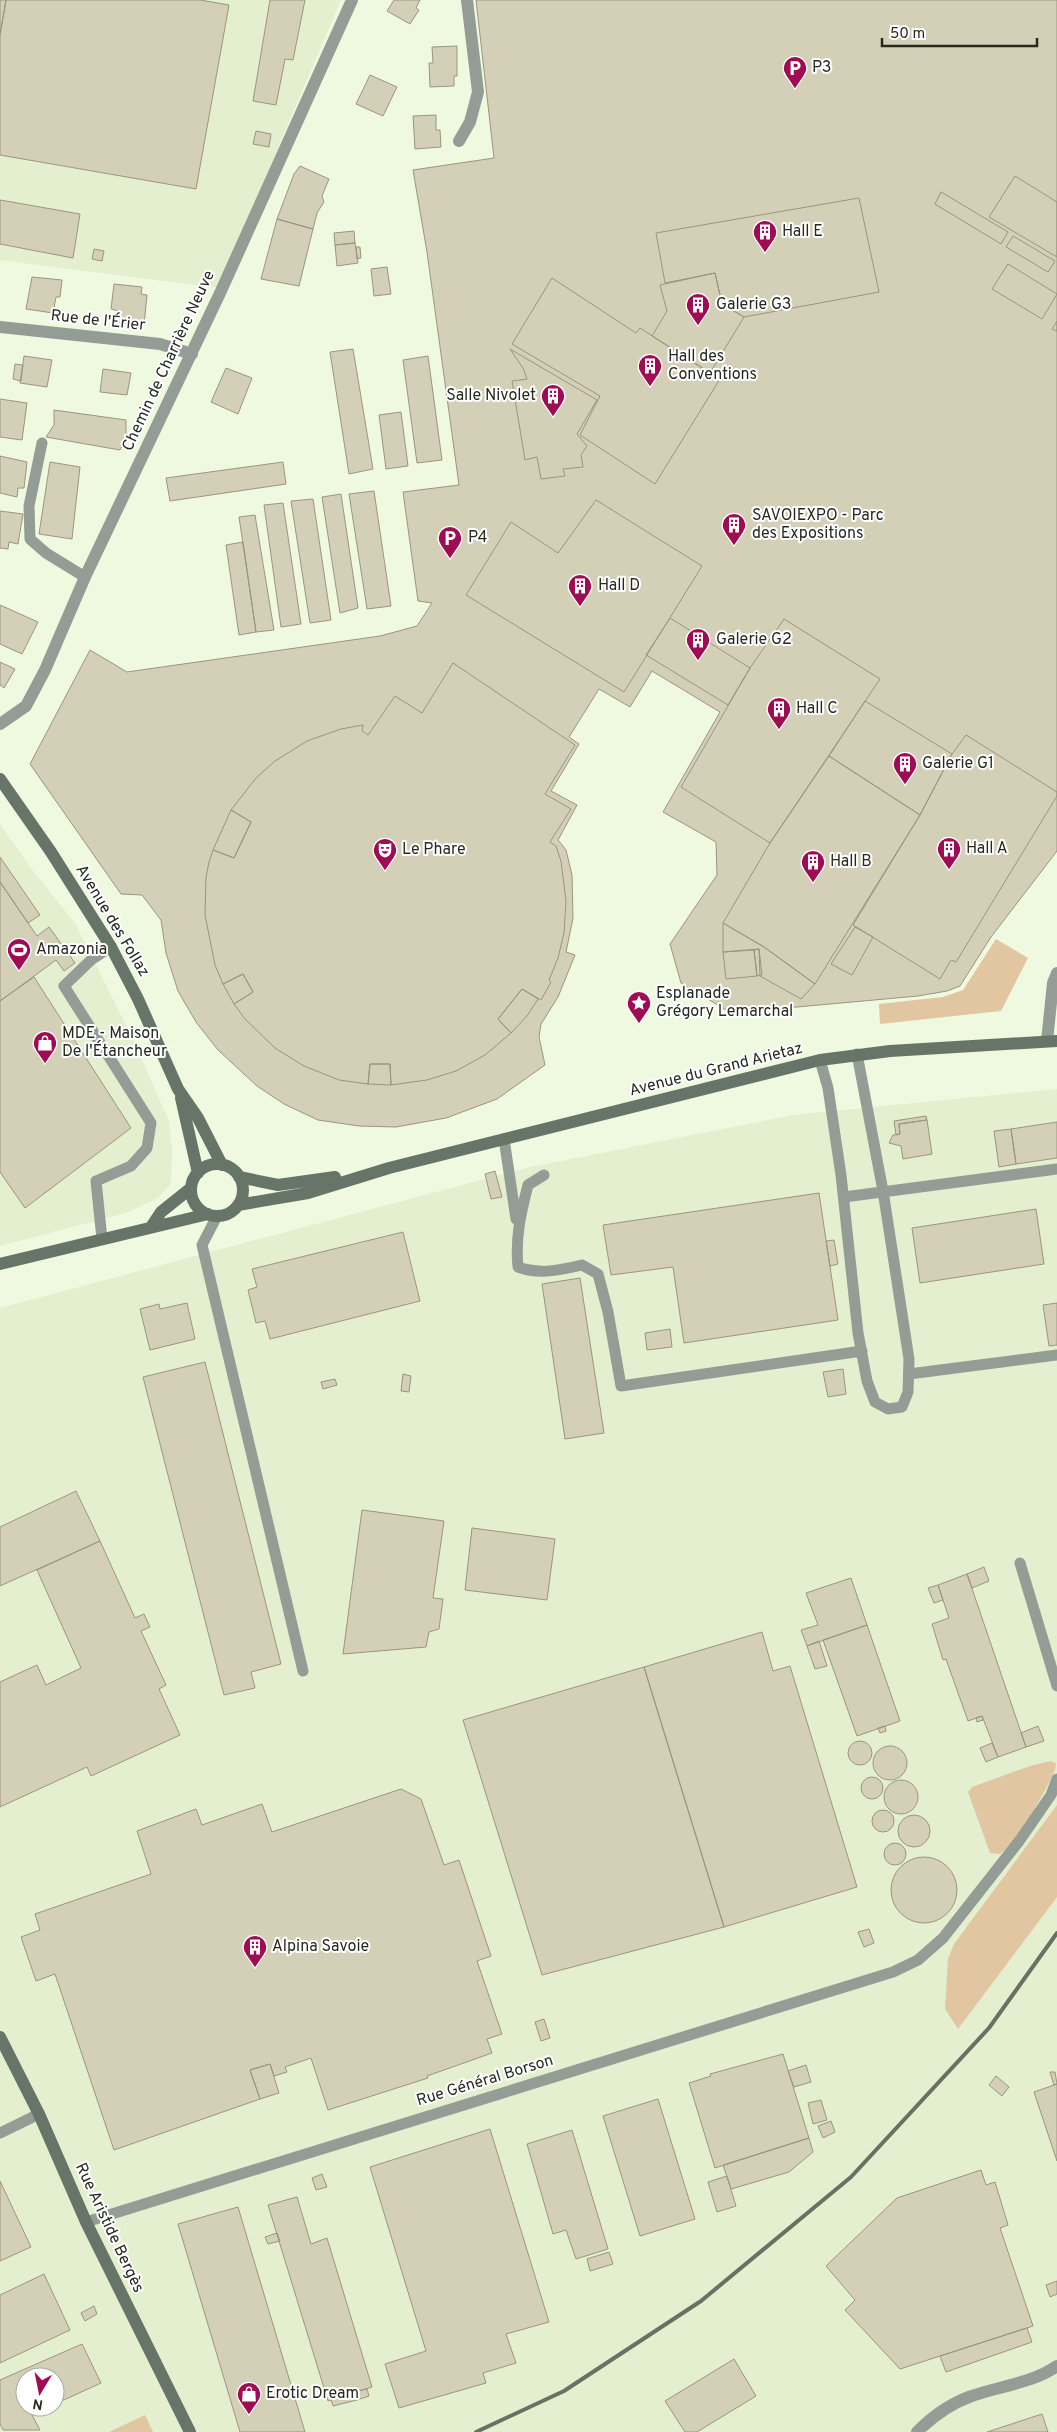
<svg xmlns="http://www.w3.org/2000/svg" width="1057" height="2432" font-family="Overpass,sans-serif">
<style>
.built{fill:#e3efcf;fill-rule:evenodd}
.green{fill:#e2c6a1}
.building{fill:#d4d0b7;stroke:#9a967e}
.lines{fill:none;stroke-linecap:round;stroke-linejoin:round}
.lane{stroke:#949d95;stroke-width:11}
.street{stroke:#949d95;stroke-width:12}
.secondary{stroke:#677468;stroke-width:12}
.rail{stroke:#6b7062;stroke-width:4}
.labels{text-anchor:middle;dominant-baseline:central;stroke-width:4;stroke-linejoin:round;paint-order:stroke}
.poi-label{font-size:16px;fill:#262920;stroke:#fff;text-anchor:start}
.street-label{font-size:16px;fill:#262920;stroke:#fff}
</style>
<rect width="100%" height="100%" fill="#eff9e0"/>
<path class="built" d="M 0,0 L 341,0 L 218,288 L 0,260 Z
M 0,824 L 30,867 L 75,923 L 133,1039 L 169,1121 L 172,1150 L 171,1184 L 158,1198 L 126,1213 L 0,1246 Z
M 1057,1089 L 1057,2432 L 0,2432 L 0,1308 L 526,1168 L 793,1115 ZM 25,2377 L 55,2377 L 55,2407 L 25,2407 Z"/>
<path class="green" d="M 996,939 L 1028,958 L 1001,1011 L 880,1024 L 879,1004 L 943,997 L 963,990 Z
M 1050,1761 L 1056,1763 L 1055,1770 C 1046,1791 1017,1842 1000,1854 L 990,1853 L 968,1792 L 972,1787 L 1030,1766 Z
M 1057,1805 L 1057,1897 L 958,2029 L 945,2009 L 948,1959 L 954,1944 Z
M 145,2415 L 153,2432 L 109,2432 Z"/>
<path class="building" d="M 0,0 L 6,0 L 0,35 Z
M 6,0 L 200,0 L 229,5 L 196,189 L 0,155 L 0,35 Z
M 270,0 L 305,0 L 293,60 L 285,59 L 276,105 L 253,101 Z
M 394,0 L 420,0 L 416,8 L 419,10 L 410,24 L 387,11 Z
M 476,0 L 1057,0 L 1057,851 L 991,937 L 960,986 L 947,991 L 918,996 L 731,1013 L 681,983 L 670,944 L 717,875 L 716,842 L 663,812 L 720,712 L 652,671 L 630,707 L 599,689 L 569,737 L 579,744 L 551,791 L 577,805 L 558,840 L 566,850 L 572,875 L 573,918 L 566,952 L 575,955 L 558,997 L 541,1024 L 539,1037 L 545,1065 L 497,1099 L 446,1118 L 396,1127 L 359,1126 L 318,1120 L 284,1104 L 257,1086 L 218,1050 L 196,1022 L 178,991 L 166,953 L 161,920 L 142,895 L 121,894 L 30,764 L 90,650 L 127,672 L 380,636 L 417,626 L 432,603 L 418,601 L 403,492 L 459,485 L 427,252 L 413,170 L 494,158 Z
M 457,46 L 457,76 L 454,76 L 454,86 L 430,87 L 429,63 L 433,63 L 432,47 Z
M 370,75 L 397,87 L 383,116 L 356,104 Z
M 436,115 L 436,130 L 440,130 L 441,147 L 415,149 L 413,116 Z
M 256,131 L 271,134 L 269,147 L 253,144 Z
M 300,166 L 329,179 L 322,196 L 324,202 L 317,213 L 313,229 L 277,219 L 294,174 Z
M 1015,176 L 1057,202 L 1057,257 L 989,217 Z
M 941,192 L 1008,232 L 1001,244 L 935,204 Z
M 859,198 L 879,292 L 744,317 L 722,304 L 715,273 L 665,283 L 656,233 Z
M 0,200 L 80,214 L 73,258 L 0,244 Z
M 277,219 L 313,229 L 299,286 L 261,279 Z
M 354,231 L 355,243 L 335,245 L 334,233 Z
M 1013,236 L 1055,261 L 1048,272 L 1006,247 Z
M 355,243 L 358,263 L 337,266 L 335,245 Z
M 356,247 L 360,247 L 361,258 L 357,259 Z
M 94,249 L 104,251 L 102,261 L 92,259 Z
M 1008,264 L 1057,294 L 1042,319 L 992,289 Z
M 387,267 L 391,294 L 374,296 L 371,269 Z
M 715,273 L 722,304 L 744,317 L 710,373 L 652,336 L 667,311 L 660,285 Z
M 32,277 L 62,280 L 60,297 L 56,297 L 53,313 L 26,309 Z
M 552,278 L 636,333 L 640,328 L 720,379 L 655,484 L 580,435 L 600,396 L 512,344 Z
M 114,284 L 142,287 L 141,294 L 147,295 L 144,325 L 117,322 L 119,311 L 111,309 Z
M 1057,321 L 1057,331 L 1052,329 Z
M 353,349 L 373,469 L 349,474 L 330,352 Z
M 510,349 L 597,400 L 577,434 L 587,446 L 581,455 L 583,467 L 563,469 L 565,476 L 541,479 L 537,457 L 525,460 L 512,381 L 527,379 L 523,368 Z
M 24,356 L 52,360 L 47,387 L 20,383 Z
M 428,356 L 442,460 L 417,463 L 403,360 Z
M 15,364 L 23,365 L 21,381 L 13,379 Z
M 226,368 L 252,378 L 238,414 L 211,402 Z
M 103,369 L 131,373 L 127,395 L 100,392 Z
M 0,399 L 27,403 L 22,440 L 0,437 Z
M 54,410 L 126,420 L 126,437 L 120,450 L 46,437 L 54,425 Z
M 401,412 L 408,466 L 386,469 L 379,415 Z
M 0,456 L 27,462 L 24,488 L 18,488 L 17,497 L 0,493 Z
M 50,462 L 80,467 L 72,539 L 39,534 Z
M 283,462 L 286,484 L 170,501 L 166,478 Z
M 374,491 L 391,606 L 367,609 L 349,494 Z
M 341,494 L 358,608 L 340,613 L 322,497 Z
M 313,499 L 331,620 L 310,623 L 291,501 Z
M 596,500 L 702,566 L 624,692 L 466,595 L 511,522 L 558,553 Z
M 283,503 L 301,624 L 281,627 L 264,505 Z
M 0,511 L 23,514 L 18,544 L 9,542 L 8,549 L 0,548 Z
M 255,515 L 274,630 L 256,632 L 239,517 Z
M 243,542 L 256,632 L 239,635 L 226,545 Z
M 0,605 L 38,622 L 22,654 L 0,644 Z
M 670,618 L 750,668 L 728,705 L 646,655 Z
M 784,619 L 880,679 L 770,843 L 681,787 L 750,668 Z
M 0,662 L 15,669 L 4,688 L 0,685 Z
M 453,663 L 575,745 L 545,794 L 571,809 L 550,842 L 556,846 L 561,861 L 566,901 L 564,933 L 558,958 L 549,980 L 551,982 L 541,1000 L 522,989 L 498,1019 L 511,1033 L 485,1055 L 456,1071 L 427,1080 L 391,1085 L 390,1064 L 370,1064 L 368,1084 L 339,1080 L 304,1066 L 275,1048 L 245,1019 L 234,1004 L 253,992 L 243,974 L 223,984 L 215,965 L 205,915 L 206,877 L 209,862 L 213,850 L 234,858 L 251,822 L 231,810 L 256,778 L 275,761 L 307,741 L 341,729 L 363,725 L 362,731 L 368,735 L 395,696 L 422,713 Z
M 865,701 L 952,754 L 920,815 L 829,756 Z
M 966,735 L 1057,792 L 1057,796 L 956,962 L 951,960 L 940,979 L 853,925 L 920,815 L 952,754 Z
M 829,756 L 920,815 L 815,984 L 764,947 L 723,923 L 770,843 Z
M 231,810 L 251,822 L 234,858 L 213,850 Z
M 0,857 L 40,915 L 28,923 L 0,882 Z
M 0,882 L 37,936 L 49,927 L 75,963 L 64,971 L 56,960 L 0,1001 Z
M 723,923 L 764,947 L 815,984 L 801,999 L 760,976 L 759,949 L 723,952 Z
M 855,927 L 873,937 L 852,975 L 831,964 Z
M 759,949 L 762,975 L 757,976 L 754,950 Z
M 754,950 L 757,976 L 726,979 L 723,952 Z
M 243,974 L 253,992 L 234,1004 L 223,984 Z
M 34,977 L 131,1128 L 25,1208 L 0,1172 L 0,1001 Z
M 522,989 L 538,999 L 527,1016 L 511,1033 L 498,1019 Z
M 370,1064 L 390,1064 L 391,1085 L 368,1084 Z
M 926,1116 L 927,1120 L 899,1124 L 900,1134 L 896,1135 L 894,1121 Z
M 927,1120 L 932,1154 L 903,1159 L 901,1146 L 889,1143 L 893,1135 L 900,1134 L 899,1124 Z
M 1057,1122 L 1057,1158 L 1016,1164 L 1011,1129 Z
M 1011,1129 L 1016,1164 L 999,1167 L 994,1131 Z
M 495,1171 L 502,1197 L 491,1199 L 485,1174 Z
M 819,1193 L 838,1320 L 684,1343 L 673,1267 L 611,1275 L 603,1225 Z
M 1036,1209 L 1044,1264 L 920,1283 L 912,1228 Z
M 403,1232 L 420,1301 L 270,1339 L 265,1321 L 256,1323 L 248,1290 L 257,1287 L 252,1269 Z
M 834,1240 L 838,1264 L 830,1266 L 826,1241 Z
M 580,1278 L 604,1433 L 565,1439 L 542,1284 Z
M 187,1303 L 195,1339 L 150,1350 L 140,1309 L 159,1304 L 160,1309 Z
M 1057,1303 L 1057,1345 L 1049,1346 L 1043,1305 Z
M 670,1329 L 672,1347 L 647,1350 L 645,1333 Z
M 205,1362 L 281,1664 L 251,1672 L 255,1688 L 224,1695 L 143,1377 Z
M 843,1369 L 846,1394 L 828,1397 L 823,1372 Z
M 403,1374 L 411,1376 L 409,1392 L 401,1391 Z
M 335,1379 L 337,1385 L 323,1389 L 321,1382 Z
M 76,1491 L 100,1541 L 0,1586 L 0,1527 Z
M 362,1510 L 444,1521 L 433,1598 L 443,1599 L 439,1629 L 429,1632 L 426,1647 L 343,1654 Z
M 472,1528 L 555,1539 L 547,1600 L 465,1590 Z
M 100,1541 L 135,1618 L 144,1614 L 150,1627 L 141,1631 L 166,1685 L 159,1689 L 180,1735 L 91,1776 L 87,1767 L 0,1807 L 0,1682 L 37,1665 L 46,1685 L 81,1668 L 37,1570 Z
M 984,1567 L 989,1581 L 972,1588 L 967,1574 Z
M 967,1574 L 1026,1747 L 998,1757 L 982,1716 L 968,1721 L 946,1659 L 943,1660 L 932,1624 L 949,1618 L 938,1585 Z
M 851,1578 L 867,1625 L 807,1646 L 801,1630 L 818,1625 L 806,1593 Z
M 938,1585 L 943,1600 L 934,1603 L 928,1588 Z
M 867,1625 L 900,1721 L 857,1736 L 823,1640 Z
M 762,1632 L 773,1671 L 790,1666 L 857,1887 L 724,1927 L 644,1667 Z
M 819,1641 L 827,1666 L 815,1669 L 807,1646 Z
M 644,1667 L 724,1927 L 542,1975 L 463,1720 Z
M 982,1716 L 983,1720 L 977,1722 L 976,1718 Z
M 885,1726 L 886,1731 L 880,1733 L 878,1728 Z
M 1038,1726 L 1044,1741 L 1026,1747 L 1021,1733 Z
M848 1753a12 12 0 1 1 24 0a12 12 0 1 1-24 0Z
M 992,1743 L 998,1757 L 986,1762 L 980,1748 Z
M873 1763a17 17 0 1 1 34 0a17 17 0 1 1-34 0Z
M861 1788a11 11 0 1 1 22 0a11 11 0 1 1-22 0Z
M884 1797a17 17 0 1 1 34 0a17 17 0 1 1-34 0Z
M 401,1789 L 421,1799 L 444,1865 L 459,1860 L 491,1956 L 477,1961 L 502,2034 L 487,2039 L 492,2053 L 427,2076 L 428,2078 L 328,2110 L 311,2058 L 285,2067 L 287,2072 L 274,2076 L 270,2064 L 250,2070 L 260,2099 L 114,2150 L 55,1974 L 36,1981 L 21,1937 L 40,1930 L 35,1914 L 151,1874 L 137,1831 L 196,1809 L 202,1825 L 262,1804 L 272,1832 Z
M872 1821a11 11 0 1 1 22 0a11 11 0 1 1-22 0Z
M898 1831a16 16 0 1 1 32 0a16 16 0 1 1-32 0Z
M884 1854a11 11 0 1 1 22 0a11 11 0 1 1-22 0Z
M891 1890a33 33 0 1 1 66 0a33 33 0 1 1-66 0Z
M 869,1929 L 874,1943 L 864,1947 L 858,1932 Z
M 544,2019 L 550,2038 L 541,2041 L 535,2022 Z
M 783,2054 L 809,2138 L 715,2168 L 689,2083 L 711,2076 L 710,2074 Z
M 270,2064 L 279,2093 L 260,2099 L 250,2070 Z
M 806,2065 L 811,2082 L 794,2087 L 788,2071 Z
M 1050,2072 L 1055,2072 L 1057,2084 L 1054,2085 Z
M 996,2076 L 1009,2087 L 1002,2096 L 989,2085 Z
M 1057,2084 L 1057,2161 L 1034,2092 Z
M 658,2099 L 695,2219 L 640,2236 L 603,2116 Z
M 821,2100 L 827,2120 L 813,2124 L 808,2103 Z
M 831,2121 L 835,2132 L 823,2138 L 818,2126 Z
M 490,2129 L 549,2322 L 506,2334 L 516,2363 L 483,2373 L 486,2383 L 399,2408 L 385,2364 L 426,2351 L 370,2167 Z
M 572,2130 L 608,2249 L 576,2259 L 566,2230 L 553,2234 L 527,2144 Z
M 809,2138 L 813,2152 L 789,2172 L 731,2189 L 723,2165 Z
M 981,2170 L 986,2185 L 995,2182 L 1008,2225 L 1000,2228 L 1033,2326 L 900,2369 L 845,2310 L 855,2300 L 826,2266 L 897,2198 Z
M 322,2174 L 327,2187 L 316,2190 L 312,2178 Z
M 727,2176 L 736,2206 L 717,2212 L 708,2182 Z
M 0,2181 L 31,2247 L 0,2261 Z
M 297,2197 L 311,2244 L 327,2238 L 372,2387 L 355,2392 L 357,2400 L 333,2406 L 331,2400 L 328,2401 L 268,2205 Z
M 238,2207 L 305,2432 L 240,2432 L 178,2224 Z
M 277,2233 L 280,2241 L 268,2244 L 265,2237 Z
M 609,2252 L 613,2264 L 590,2271 L 587,2259 Z
M 44,2274 L 70,2330 L 0,2363 L 0,2295 Z
M 1057,2281 L 1057,2294 L 1050,2297 L 1046,2285 Z
M 94,2306 L 97,2314 L 85,2321 L 81,2313 Z
M 1027,2328 L 1032,2342 L 946,2372 L 940,2356 Z
M 82,2344 L 101,2383 L 55,2404 L 55,2377 L 25,2377 L 25,2407 L 49,2407 L 32,2415 L 40,2430 L 3,2430 L 0,2424 L 0,2380 Z
M 734,2359 L 756,2396 L 697,2432 L 685,2432 L 665,2401 Z
M 367,2389 L 369,2396 L 357,2400 L 355,2392 Z
M 1042,2414 L 1048,2432 L 987,2432 Z"/>
<g class="lines">
<path class="lane" d="M 42,443 L 29,506 L 30,539 L 46,553 L 85,577
M 820,1060 L 828,1088 L 841,1175 L 858,1333 L 867,1381 L 875,1402 L 888,1409 L 902,1407 L 908,1392 L 909,1359 L 883,1191 L 857,1054
M 504,1139 L 516,1219
M 544,1175 L 528,1185 C 521,1212 515,1238 518,1267 C 539,1275 561,1270 582,1265 L 598,1274 L 608,1312 L 621,1386 L 862,1351
M 844,1197 L 1057,1169
M 217,1216 L 202,1245 L 303,1671
M 102,1239 L 96,1181 L 131,1166 L 147,1148 L 151,1123 L 64,986 L 91,960 L 111,947
M 909,1374 L 1057,1355
M 1020,1563 L 1057,1686
M 0,2133 L 39,2114
M 86,2222 L 893,1972 L 918,1960 L 943,1938 L 1020,1840 L 1051,1795 L 1057,1779"/>
<path class="street" d="M 459,141 L 470,122 L 478,92 L 467,0
M 0,327 L 160,344 L 192,354
M 0,724 L 26,706 L 45,670 L 85,577 L 221,291 L 352,0
M 1047,1041 L 1053,983 L 1057,973
M 917,2432 C 931,2418 950,2404 969,2397 C 998,2386 1031,2384 1057,2366"/>
<path class="secondary" d="M 0,779 L 51,852 L 111,947 L 138,999 L 178,1089 L 198,1118 L 222,1165
M 181,1098 L 198,1173
M191 1190a26 26 0 1 1 52 0a26 26 0 1 1-52 0Z
M 239,1177 L 278,1185 L 335,1177
M 238,1205 L 308,1193 L 389,1168 L 820,1060 L 890,1051 L 1057,1041
M 151,1227 L 161,1212 L 191,1188
M 0,1264 L 208,1214
M 0,2037 L 39,2114 L 86,2222 L 190,2432"/>
<path class="rail" d="M 476,2432 L 564,2391 L 701,2301 L 851,2177 L 989,2028 L 1057,1933"/>
</g>
<defs>
<g id="parking-pin" transform="scale(1.25)"><path d="M0 17L-7.5 6A9.5 9.5 0 1 1 7.5 6Z" fill="#a00c53" stroke="#fff"/><path d="M-3.5-5.5H1a3.5 3.5 0 0 1 0 7H-1V5.5H-3.5ZM-1-3.4V-.6H.8a1.4 1.4 0 0 0 0-2.8Z" fill="#fff"/></g>
<g id="building-pin" transform="scale(1.25)"><path d="M0 17L-7.5 6A9.5 9.5 0 1 1 7.5 6Z" fill="#a00c53" stroke="#fff"/><path d="M-4-6H4V6H1V3H-1V6H-4ZM-2.5-4.3h1.7v1.8h-1.7ZM.8-4.3h1.7v1.8H.8ZM-2.5-1h1.7V.8h-1.7ZM.8-1h1.7V.8H.8Z" fill="#fff"/></g>
<g id="theatre-pin" transform="scale(1.25)"><path d="M0 17L-7.5 6A9.5 9.5 0 1 1 7.5 6Z" fill="#a00c53" stroke="#fff"/><path d="M-5-5.5Q0-4 5-5.5V0Q5 5 0 6Q-5 5-5 0ZM-3.3-2.5H-1v1.5H-3.3ZM1-2.5H3.3v1.5H1ZM-2.8 1Q0 5.5 2.8 1Z" fill="#fff"/></g>
<g id="stadium-pin" transform="scale(1.25)"><path d="M0 17L-7.5 6A9.5 9.5 0 1 1 7.5 6Z" fill="#a00c53" stroke="#fff"/><path d="M0-5a6.5 5 0 1 0 0 10a6.5 5 0 1 0 0-10ZM-3.5-1.8h7v3.6h-7Z" fill="#fff"/></g>
<g id="sight-pin" transform="scale(1.25)"><path d="M0 17L-7.5 6A9.5 9.5 0 1 1 7.5 6Z" fill="#a00c53" stroke="#fff"/><path d="M0-6L1.8-2.2L6-1.7L2.9 1.2L3.7 5.4L0 3.3L-3.7 5.4L-2.9 1.2L-6-1.7L-1.8-2.2Z" fill="#fff"/></g>
<g id="shop-pin" transform="scale(1.25)"><path d="M0 17L-7.5 6A9.5 9.5 0 1 1 7.5 6Z" fill="#a00c53" stroke="#fff"/><path d="M-5-2.5h2.3a2.7 3.5 0 0 1 5.4 0H5L5.5 6h-11ZM-1.5-2.5h3a1.5 2.3 0 0 0-3 0Z" fill="#fff"/></g>
</defs>
<g fill-rule="evenodd">
<use href="#parking-pin" x="795" y="68"/>
<use href="#building-pin" x="765" y="232"/>
<use href="#building-pin" x="698" y="305"/>
<use href="#building-pin" x="650" y="366"/>
<use href="#building-pin" x="553" y="396"/>
<use href="#building-pin" x="734" y="525"/>
<use href="#parking-pin" x="450" y="538"/>
<use href="#building-pin" x="580" y="586"/>
<use href="#building-pin" x="698" y="640"/>
<use href="#building-pin" x="779" y="709"/>
<use href="#building-pin" x="905" y="764"/>
<use href="#building-pin" x="949" y="849"/>
<use href="#theatre-pin" x="385" y="850"/>
<use href="#building-pin" x="813" y="862"/>
<use href="#stadium-pin" x="19" y="950"/>
<use href="#sight-pin" x="639" y="1003"/>
<use href="#shop-pin" x="45" y="1043"/>
<use href="#building-pin" x="255" y="1947"/>
<use href="#shop-pin" x="249" y="2394"/>
</g>
<g class="labels">
<g class="poi-label">
<text x="812" y="68">P3</text>
<text x="782" y="232">Hall E</text>
<text x="716" y="305">Galerie G3</text>
<text x="668" y="357">Hall des<tspan x="668" dy="18">Conventions</tspan></text>
<text x="536" y="396" text-anchor="end">Salle Nivolet</text>
<text x="752" y="516">SAVOIEXPO - Parc<tspan x="752" dy="18">des Expositions</tspan></text>
<text x="468" y="538">P4</text>
<text x="598" y="586">Hall D</text>
<text x="716" y="640">Galerie G2</text>
<text x="796" y="709">Hall C</text>
<text x="922" y="764">Galerie G1</text>
<text x="966" y="849">Hall A</text>
<text x="402" y="850">Le Phare</text>
<text x="830" y="862">Hall B</text>
<text x="36" y="950">Amazonia</text>
<text x="656" y="994">Esplanade<tspan x="656" dy="18">Grégory Lemarchal</tspan></text>
<text x="62" y="1034">MDE - Maison<tspan x="62" dy="18">De l'Étancheur</tspan></text>
<text x="272" y="1947">Alpina Savoie</text>
<text x="266" y="2394">Erotic Dream</text>
</g>
<g class="street-label">
<text transform="translate(98 321) rotate(6)">Rue de l'Érier</text>
<text transform="translate(169 361) rotate(-65)">Chemin de Charrière Neuve</text>
<text transform="translate(112 921) rotate(59)">Avenue des Follaz</text>
<text transform="translate(716 1070) rotate(-14)">Avenue du Grand Arietaz</text>
<text transform="translate(485 2081) rotate(-17)">Rue Général Borson</text>
<text transform="translate(109 2228) rotate(65)">Rue Aristide Bergès</text>
</g>
</g>
<g transform="translate(40 2392) rotate(190)"><circle r="24" fill="#ffffff" stroke="#a8a9a6"/>
<path d="M0-4L9 19L0 12L-9 19Z" fill="#a00c53"/>
<text y="-8" font-size="14" font-weight="bold" text-anchor="middle" fill="#262920">N</text>
</g>
<path d="M882 38v8h155v-8" fill="none" stroke="#262920" stroke-width="2.5"/>
<text x="890" y="38" font-size="15" fill="#262920" stroke="#ffffff" stroke-width="4" paint-order="stroke">50 m</text>
</svg>
